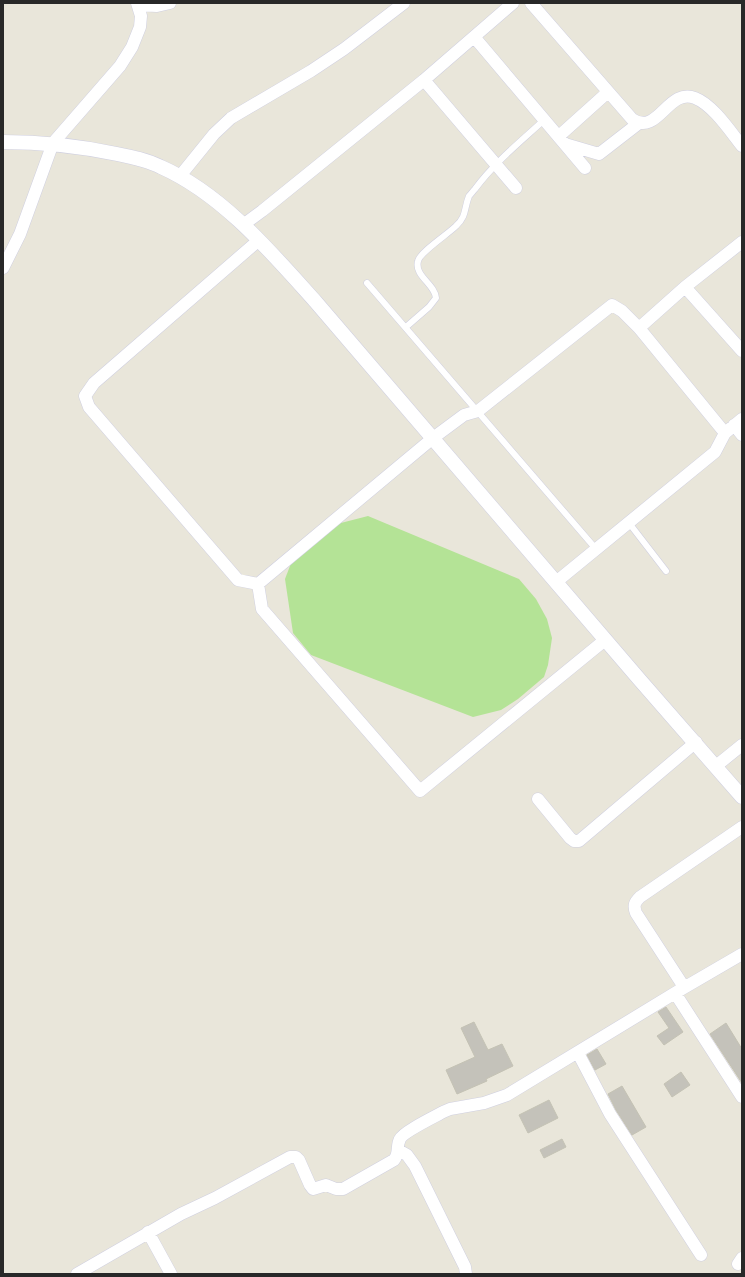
<svg xmlns="http://www.w3.org/2000/svg" width="745" height="1277" font-family="Raleway,sans-serif">
<style>
.pitch{fill:#b4e396}
.building{fill:#c4c2ba;stroke:#c4c2b4}
.lines{fill:none;stroke-linecap:round;stroke-linejoin:round}
.service-casing{stroke:#d0d0e0;stroke-width:7}
.minor-casing{stroke:#d0d0e0;stroke-width:13}
.tertiary-casing{stroke:#d0d0e0;stroke-width:15}
.service{stroke:#fff;stroke-width:6}
.minor{stroke:#fff;stroke-width:12}
.tertiary{stroke:#fff;stroke-width:14}
</style>
<rect width="100%" height="100%" fill="#e9e6da"/>
<path class="pitch" d="M 368,516 L 519,579 L 536,599 L 547,619 L 552,638 L 548,665 L 544,677 L 518,699 L 501,710 L 473,717 L 311,655 L 293,633 L 285,579 L 293,558 L 337,524 Z"/>
<path class="building" d="M 666,1007 L 683,1032 L 664,1045 L 657,1036 L 669,1028 L 658,1012 Z
M 474,1022 L 488,1050 L 502,1044 L 513,1066 L 486,1079 L 487,1081 L 457,1094 L 446,1070 L 475,1057 L 461,1028 Z
M 726,1023 L 742,1049 L 742,1083 L 710,1034 Z
M 597,1049 L 606,1064 L 595,1070 L 587,1055 Z
M 681,1072 L 690,1085 L 672,1097 L 664,1084 Z
M 622,1086 L 646,1127 L 632,1135 L 616,1110 L 608,1094 Z
M 549,1100 L 558,1118 L 528,1133 L 519,1115 Z
M 562,1139 L 566,1147 L 544,1158 L 540,1150 Z"/>
<g class="lines">
<g class="service-casing">
<path id="service" d="M 367,283 L 596,549
M 406,327 L 429,307 L 436,298 C 435,284 414,276 418,261 C 420,252 448,234 456,226 C 467,216 464,208 469,196 C 471,194 473,191 475,189 C 494,163 520,142 544,120
M 629,523 L 666,571"/>
</g>
<g class="minor-casing">
<path id="minor" d="M 531,3 L 632,119 C 658,137 668,87 695,98 C 713,105 730,131 742,146
M 138,5 L 157,6 L 170,3
M 475,38 L 585,168
M 424,80 L 516,188
M 559,136 L 608,92
M 565,144 L 599,154 L 639,123
M 180,176 L 214,134 L 231,118 L 311,71 L 344,49 L 404,3
M 243,225 L 262,211 L 424,80 L 513,3
M 259,240 L 94,383 L 85,396 L 89,407 L 238,580 L 258,584 L 433,438 L 464,415 L 478,411 L 612,305 L 622,311 L 639,328 L 725,433
M 3,268 L 20,234 L 53,143 L 120,66 L 132,47 L 140,27 L 141,16 L 137,3
M 685,287 L 742,351
M 639,328 L 685,287 L 742,242
M 734,425 L 742,435
M 556,582 L 715,452 L 725,433 L 742,419
M 258,584 L 262,609 L 420,791 L 605,640
M 716,766 L 742,745
M 538,799 L 570,838 L 574,841 L 579,841 L 696,742
M 684,987 L 636,913 C 633,905 635,902 640,897 L 742,827
M 675,993 L 742,1097
M 578,1053 L 610,1114 L 701,1255
M 398,1150 L 407,1155 L 415,1166 L 465,1267 L 466,1274
M 148,1232 L 171,1274
M 738,1264 L 742,1258
M 77,1274 L 181,1214 L 215,1198 L 290,1157 L 296,1157 L 299,1160 L 310,1185 L 313,1189 L 326,1185 L 336,1189 L 343,1189 L 394,1160 C 400,1153 396,1146 400,1139 C 403,1132 436,1116 443,1112 L 450,1109 L 484,1103 L 507,1095 L 675,993 L 742,954"/>
</g>
<g class="tertiary-casing">
<path id="tertiary" d="M 3,142 C 42,142 79,146 117,154 C 132,157 147,160 161,167 C 222,194 271,252 315,301 L 639,679 L 742,797"/>
</g>
<use href="#service" class="service"/>
<use href="#minor" class="minor"/>
<use href="#tertiary" class="tertiary"/>
</g>
<rect width="745" height="1277" fill="none" stroke="#282828" stroke-width="8"/>
</svg>
